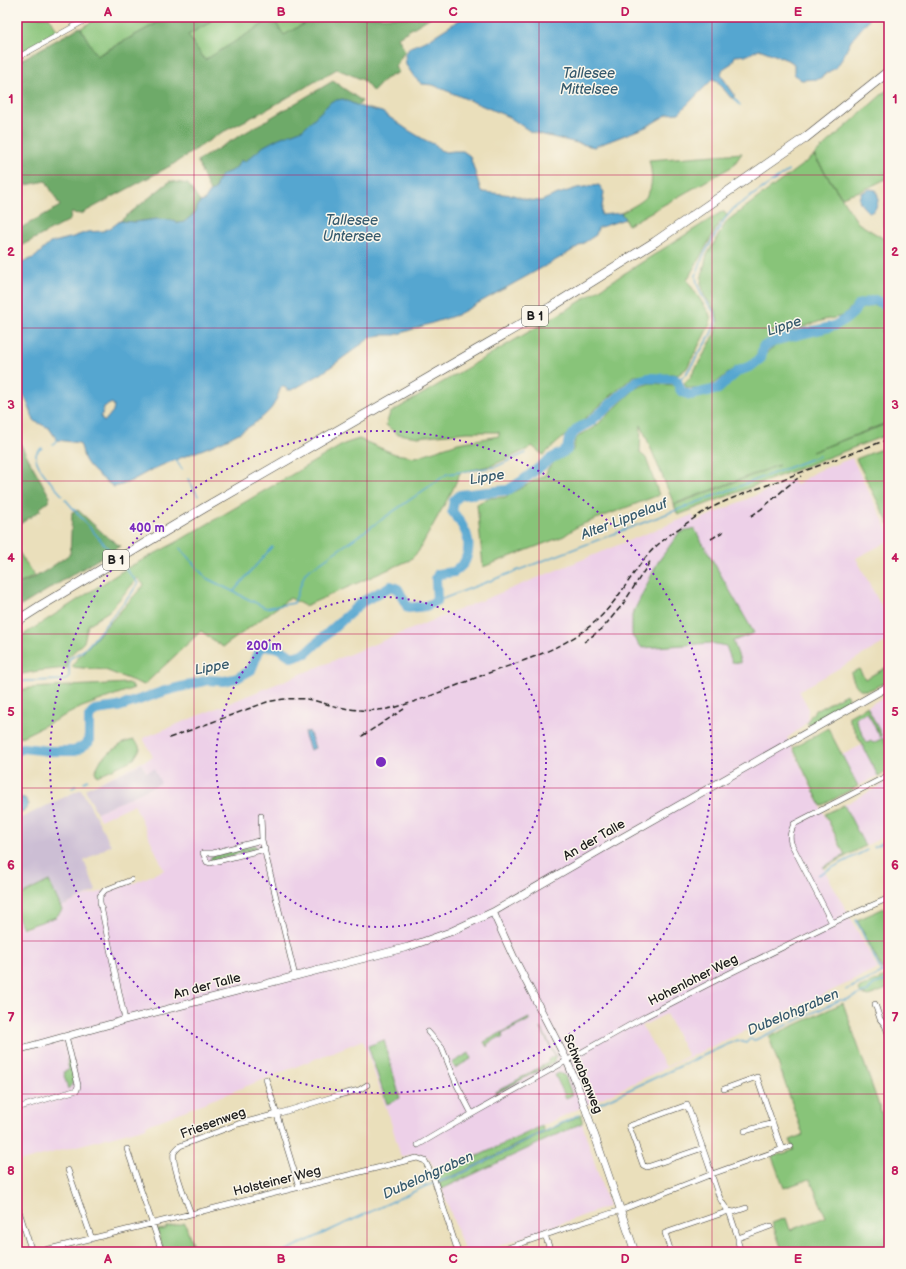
<svg xmlns="http://www.w3.org/2000/svg" width="906" height="1269" font-family="'Balsamiq Sans',sans-serif">
<style>
.built{fill:#edd0e8;fill-rule:evenodd}
.industrial{fill:#ccbed4}
.green{fill:#88c479;stroke:#52704a}
.forest{fill:#6eaa69;stroke:#456342}
.water{fill:#55a6d0;stroke:#386176;fill-rule:evenodd}
.lines{fill:none;stroke-linecap:round;stroke-linejoin:round}
.stream{stroke:#55a6d0;stroke-width:1.5}
.river{stroke:#55a6d0;stroke-width:10}
.minor-casing{stroke:#3b3934;stroke-width:6}
.tertiary-casing{stroke:#3b3934;stroke-width:8}
.trunk-casing{stroke:#3b3934;stroke-width:10}
.minor{stroke:#fff;stroke-width:5}
.tertiary{stroke:#fff;stroke-width:7}
.trunk{stroke:#fff;stroke-width:9}
.rail{stroke:#1c1c1c;stroke-width:1.5;stroke-dasharray:6 3;stroke-linecap:butt}
.grid{fill:none;stroke:#c2185b;stroke-width:1;stroke-opacity:0.55}
.ring{fill:none;stroke:#7b2cbf;stroke-width:2;stroke-dasharray:2 4}
.labels{text-anchor:middle;dominant-baseline:central;stroke-width:3;stroke-linejoin:round;paint-order:stroke}
.shield{fill:#fbf7ec;stroke:#5f5e5a;stroke-width:1}
.shield-label{font-size:12px;font-weight:bold;fill:#1c1c1c}
.street-label{font-size:13px;fill:#1c1c1c;stroke:#fbf7ec}
.water-label{font-size:14px;font-style:italic;fill:#365a6d;stroke:#fbf7ec}
.centre{fill:#7b2cbf;stroke:#fbf7ec;stroke-width:2}
.ring-label{font-size:12px;text-anchor:middle;font-weight:bold;fill:#7b2cbf;stroke:#fbf7ec;stroke-width:3;stroke-linejoin:round;paint-order:stroke}
.neatline{fill:none;stroke:#c2185b;stroke-width:1.5}
.grid-label{font-size:13px;text-anchor:middle;font-weight:bold;fill:#c2185b}
</style>
<rect width="100%" height="100%" fill="#fbf7ec"/>
<filter id="ink" filterUnits="userSpaceOnUse"><feTurbulence type="fractalNoise" baseFrequency=".025" numOctaves="2"/><feDisplacementMap in="SourceGraphic" scale="8" xChannelSelector="R" yChannelSelector="G"/><feConvolveMatrix kernelMatrix="1 2 1 2 8 2 1 2 1" color-interpolation-filters="sRGB"/></filter>
<filter id="wash" filterUnits="userSpaceOnUse"><feTurbulence type="fractalNoise" baseFrequency=".012" numOctaves="4" result="noise"/><feDisplacementMap in="SourceGraphic" scale="16" xChannelSelector="R" yChannelSelector="G"/><feGaussianBlur stdDeviation="0.9" result="paint"/><feColorMatrix in="noise" values="0 0 0 0 0 0 0 0 0 0 0 0 0 0 0 0 0 1.4 0 .05"/><feComposite in="paint" operator="in"/></filter>
<g filter="url(#wash)">
<rect width="100%" height="100%" fill="#eadfbb"/>
<path class="built" d="M 852,458 L 889,532 L 889,541 L 856,558 L 889,621 L 889,626 L 886,627 L 884,633 L 887,641 L 799,691 L 807,705 L 808,710 L 807,721 L 801,728 L 787,738 L 844,855 L 823,867 L 878,969 L 437,1175 L 429,1158 L 421,1154 L 414,1154 L 401,1157 L 390,1119 L 363,1040 L 161,1120 L 146,1125 L 147,1127 L 18,1162 L 17,915 L 23,929 L 56,917 L 62,910 L 61,907 L 89,895 L 134,883 L 164,870 L 134,804 L 100,820 L 85,788 L 153,757 L 143,738 L 692,515 L 696,521 L 791,480 L 796,485 L 815,472 ZM 141,764 L 146,772 L 160,783 L 97,813 L 85,788 ZM 666,1014 L 688,1056 L 666,1067 L 642,1026 ZM 557,1074 L 561,1074 L 572,1095 L 567,1098 L 555,1075 Z
M 886,696 L 889,701 L 889,750 L 885,742 L 866,752 L 878,776 L 858,786 L 842,755 L 862,745 L 848,717 Z
M 889,781 L 889,834 L 865,846 L 844,805 Z
M 582,1123 L 608,1205 L 607,1207 L 482,1252 L 465,1252 L 442,1189 Z"/>
<path class="industrial" d="M 141,764 L 146,772 L 154,769 L 161,783 L 97,813 L 85,789 Z
M 81,789 L 111,845 L 84,861 L 96,891 L 61,907 L 49,881 L 17,897 L 17,820 Z"/>
<path class="green" d="M 17,17 L 49,17 L 58,32 L 17,55 Z
M 100,17 L 168,17 L 96,56 L 81,28 Z
M 214,17 L 316,17 L 284,35 L 273,19 L 205,61 L 187,35 L 209,23 Z
M 889,88 L 889,177 C 880,182 872,186 863,190 C 856,193 848,193 842,198 L 814,155 Z
M 742,153 L 733,166 L 628,225 L 621,213 C 628,209 641,203 646,197 C 654,187 652,171 649,160 Z
M 814,156 L 858,223 L 889,242 L 889,305 L 875,298 L 857,301 L 843,316 L 824,320 L 776,336 L 761,345 C 758,353 756,360 747,364 C 743,366 739,366 735,368 C 718,379 710,395 686,387 L 684,383 L 690,378 L 704,354 L 714,336 L 718,321 L 716,312 L 704,295 L 701,283 L 702,276 L 707,255 L 727,221 Z
M 889,190 L 889,231 L 884,227 L 884,214 Z
M 723,211 L 727,215 L 723,221 L 720,222 L 687,280 L 709,313 L 711,319 L 710,324 L 687,368 L 678,375 L 673,374 L 634,376 L 543,455 L 532,446 L 528,449 L 493,465 L 460,473 L 452,491 L 418,552 L 410,560 L 305,606 L 290,598 L 223,647 L 201,631 L 144,685 L 105,670 L 72,667 L 76,660 L 144,585 L 138,578 L 109,611 L 88,625 L 84,642 L 67,658 L 67,668 L 38,671 L 17,675 L 17,639 L 127,568 L 175,543 L 344,444 L 359,439 L 395,454 L 416,457 L 458,443 L 499,436 L 499,432 L 467,432 L 418,437 L 397,434 L 386,425 L 390,413 L 573,306 Z
M 874,305 L 889,309 L 889,335 L 881,331 L 889,336 L 889,422 L 812,452 L 889,423 L 889,434 L 678,515 L 674,505 L 779,465 L 674,504 L 641,425 L 640,453 L 646,458 L 659,495 L 578,526 L 564,536 L 483,567 L 477,504 L 488,498 L 505,497 L 546,474 L 548,468 L 553,464 L 552,462 L 573,450 L 575,440 L 581,434 L 594,428 L 636,388 L 650,383 L 674,385 L 680,392 L 689,396 L 701,396 L 719,391 L 739,373 L 763,361 L 768,351 L 778,344 L 827,330 L 855,316 L 860,309 Z
M 889,446 L 889,524 L 856,459 Z
M 694,528 L 754,633 L 733,641 L 741,663 L 732,662 L 726,646 L 711,643 L 642,648 L 632,636 L 632,615 L 658,562 L 679,533 Z
M 17,549 L 34,576 L 21,583 L 17,582 Z
M 889,666 L 889,681 C 871,689 858,700 851,673 L 859,669 L 865,679 Z
M 128,683 L 134,688 L 82,707 L 17,739 L 17,691 L 31,688 Z
M 846,694 L 848,698 L 846,702 L 842,706 L 809,725 L 807,723 L 810,717 L 816,709 L 817,710 Z
M 867,706 L 882,736 L 880,737 L 867,712 L 855,718 L 867,743 L 871,741 L 873,743 L 883,738 L 889,750 L 889,771 L 878,776 L 848,717 Z
M 828,728 L 858,786 L 821,806 L 793,748 Z
M 133,740 L 138,744 L 140,749 L 134,759 L 97,776 L 95,771 L 102,758 L 123,743 Z
M 844,805 L 865,846 L 824,868 L 823,867 L 845,855 L 825,814 Z
M 254,845 L 257,847 L 255,849 L 212,861 L 210,859 L 211,857 Z
M 49,881 L 62,910 L 56,917 L 23,928 L 17,915 L 17,897 Z
M 889,906 L 889,966 L 882,969 L 857,920 Z
M 889,974 L 889,988 L 869,996 L 861,994 L 858,989 L 887,976 Z
M 843,1003 L 889,1134 L 889,1252 L 783,1252 L 772,1223 L 786,1218 L 790,1230 L 826,1217 L 810,1179 L 784,1188 L 772,1157 L 794,1150 L 790,1140 L 803,1135 L 769,1037 Z
M 529,1018 L 529,1020 L 502,1034 L 503,1037 L 501,1039 L 500,1037 L 487,1044 L 488,1046 L 487,1047 L 484,1042 Z
M 541,1028 L 556,1056 L 554,1062 L 495,1094 L 494,1093 L 549,1062 L 548,1060 L 555,1056 Z
M 384,1040 L 400,1098 L 387,1104 L 368,1046 Z
M 469,1053 L 471,1059 L 455,1068 L 452,1063 Z
M 69,1059 C 73,1071 78,1079 68,1089 L 63,1072 L 69,1070 L 67,1060 Z
M 559,1073 L 565,1075 L 572,1095 L 566,1098 L 555,1075 Z
M 582,1114 L 582,1123 L 442,1189 L 437,1184 L 458,1176 Z
M 542,1126 L 544,1131 L 457,1174 L 437,1182 L 435,1176 Z
M 185,1223 L 195,1252 L 164,1252 L 157,1230 L 166,1229 L 166,1227 Z"/>
<path class="forest" d="M 168,17 L 214,17 L 209,23 L 188,35 L 205,60 L 273,18 L 284,35 L 316,17 L 431,17 L 398,37 L 405,51 L 395,67 L 399,72 L 385,79 L 373,92 L 363,80 L 337,69 L 266,110 L 219,134 L 172,165 L 81,214 L 71,213 L 70,220 L 17,248 L 17,230 L 60,206 L 46,181 L 17,187 L 17,142 L 22,140 L 17,131 L 17,62 L 80,27 L 97,56 Z
M 333,81 L 362,101 L 358,106 L 343,99 L 316,118 L 303,129 L 246,161 L 240,161 C 238,165 236,169 231,171 C 226,173 221,174 218,180 C 216,183 216,187 215,190 L 210,192 L 197,161 Z
M 170,181 L 188,184 L 200,202 L 194,214 L 184,222 L 180,223 L 169,220 L 157,219 L 135,222 L 120,221 Z
M 17,438 L 50,497 L 48,502 L 40,508 L 41,510 L 17,526 Z
M 78,510 L 105,535 L 120,546 L 21,606 L 17,603 L 17,583 C 30,584 58,562 70,554 L 72,512 Z"/>
<path class="water" d="M 464,17 L 871,17 L 851,41 L 842,59 L 836,68 L 830,71 L 819,79 L 801,80 L 794,74 L 794,64 L 790,61 L 759,49 L 748,55 L 735,56 L 732,63 L 723,69 L 721,75 L 734,94 L 734,98 L 731,98 L 717,81 L 713,79 L 679,113 L 668,114 L 646,127 L 594,147 L 531,132 L 509,117 L 433,85 L 422,84 L 415,78 L 406,65 L 405,55 L 410,47 L 426,41 Z
M 343,99 L 358,106 L 382,112 L 408,130 L 425,140 L 436,145 L 440,150 L 446,152 L 454,151 L 463,151 L 470,156 L 481,191 L 483,192 L 513,195 L 528,200 L 541,201 L 555,195 L 577,188 L 599,185 L 604,192 L 601,215 L 621,213 L 625,219 L 598,228 L 596,235 L 565,255 L 457,315 L 395,335 L 381,335 L 370,338 L 321,374 L 292,390 L 288,390 L 284,387 L 281,387 C 278,395 275,405 269,411 C 242,439 192,452 158,467 C 143,473 130,484 114,487 C 105,481 88,468 84,458 C 82,452 83,449 79,443 L 57,440 L 49,428 L 34,421 C 30,409 26,396 17,386 L 17,265 L 35,257 L 50,243 L 73,237 L 87,232 L 103,231 L 112,227 L 120,221 L 135,222 L 157,219 L 169,220 L 180,223 L 184,222 L 194,214 L 200,202 L 204,201 L 210,192 L 215,190 C 216,187 216,183 218,180 C 221,174 226,173 231,171 C 236,169 238,165 240,161 L 246,161 L 264,146 L 279,138 L 303,129 L 332,101 ZM 112,403 L 114,406 L 113,411 L 104,422 L 101,417 L 104,407 Z
M 870,189 L 876,190 C 876,191 878,195 878,196 C 879,200 876,212 871,212 C 867,213 859,203 859,199 C 859,198 861,194 861,193 Z
M 309,731 L 315,748 L 310,750 L 304,733 Z
M 18,797 L 25,798 L 29,804 L 26,809 L 17,815 L 17,798 Z"/>
<g class="lines">
<path class="stream" d="M 734,98 L 740,105
M 677,381 L 686,374 L 711,334 L 716,321 L 714,312 L 703,297 L 697,284 L 696,276 L 703,256 L 724,220 L 734,208 L 788,171
M 53,444 L 57,440
M 42,448 C 38,450 35,453 36,458 C 37,469 55,487 62,495
M 176,460 L 182,469
M 188,479 L 198,496
M 65,499 L 111,552
M 180,548 L 206,578 L 266,608 L 294,603 L 305,573 L 447,474 L 495,467 L 526,453
M 233,592 L 272,547
M 437,601 L 819,456
M 17,683 L 26,681 L 66,680 L 69,677 L 69,659 L 84,650 L 92,641 L 131,594 L 138,583 L 125,568
M 84,782 L 88,780
M 72,788 L 76,786
M 874,847 L 889,839
M 818,875 L 867,850
M 856,920 L 882,973
M 846,990 L 889,970
M 594,1106 L 737,1040 L 746,1043 L 750,1039 L 755,1040 L 840,1000 C 853,1001 857,993 868,992 C 872,982 880,983 889,980
M 283,1252 L 426,1186 L 458,1175 L 580,1114
M 878,1252 L 889,1248"/>
<path class="river" d="M 17,751 L 23,748 L 50,751 L 75,751 L 89,742 L 89,717 L 95,710 L 118,707 L 165,691 L 208,680 L 224,681 L 237,678 L 251,670 L 260,648 C 274,643 280,649 292,657 L 306,653 L 362,602 L 391,586 L 398,589 L 408,608 L 426,606 L 437,601 L 436,579 L 438,574 L 454,572 C 458,569 463,565 465,561 C 474,541 464,526 452,511 L 454,501 L 460,495 L 508,490 L 522,481 L 550,459 L 567,450 L 569,439 L 577,429 L 590,422 L 637,381 L 649,378 L 674,379 L 677,381 L 681,391 L 690,395 L 718,389 L 738,371 L 751,366 L 761,358 L 763,347 L 777,340 L 834,326 L 846,319 L 853,313 L 858,305 L 875,300 L 889,307"/>
</g>
</g>
<g filter="url(#ink)">
<g class="lines">
<g class="minor-casing">
<path id="minor" d="M 17,58 L 91,17
M 261,816 L 262,840 L 295,976
M 262,840 L 213,853 L 203,853 L 207,862 L 210,863 L 265,849
M 832,923 L 889,898
M 875,1004 L 880,1019 L 885,1025
M 125,1020 L 100,902 L 100,896 L 105,890 L 131,880
M 889,1022 L 885,1025 L 889,1036
M 428,1032 L 442,1048 L 457,1085 L 472,1114
M 266,1079 L 299,1187
M 724,1089 L 757,1077 L 782,1150
M 17,1108 L 77,1090 L 78,1085 L 66,1036
M 745,1131 L 773,1123
M 418,1145 L 440,1132 L 646,1016 L 720,978 L 832,923 L 791,843 C 789,835 791,831 794,824 L 889,775
M 127,1149 L 162,1252
M 68,1170 L 92,1239
M 17,1205 L 32,1252
M 191,1214 C 187,1202 171,1164 174,1153 C 175,1150 178,1148 180,1146 L 238,1124 L 277,1114 L 339,1095 L 359,1090 L 367,1085
M 545,1235 L 551,1252
M 738,1238 L 771,1226
M 37,1252 L 417,1158 L 425,1161 L 434,1179 L 458,1252
M 496,1252 L 572,1226 L 621,1210 L 712,1174 L 791,1146
M 671,1252 L 665,1233 L 729,1211 C 718,1201 714,1181 709,1166 C 702,1146 695,1125 687,1105 L 629,1126 L 643,1165 L 647,1167 L 703,1148
M 741,1252 L 738,1242 L 738,1238 L 729,1211 L 734,1212 L 746,1208"/>
</g>
<g class="tertiary-casing">
<path id="tertiary" d="M 493,912 L 513,956 L 567,1061 L 579,1090 L 635,1252
M 17,1050 L 125,1020 L 408,947 L 450,932 L 493,912 L 609,845 L 889,686"/>
</g>
<g class="trunk-casing">
<path id="trunk" d="M 17,621 L 42,605 L 204,508 L 551,307 L 655,242 L 805,138 L 889,71"/>
</g>
<use href="#minor" class="minor"/>
<use href="#tertiary" class="tertiary"/>
<use href="#trunk" class="trunk"/>
<path class="rail" d="M 751,516 C 769,505 783,488 801,476
M 711,539 L 726,530
M 584,642 L 602,629 L 623,604 L 651,560
M 362,736 L 404,709
M 169,738 L 267,702 C 280,699 293,698 306,699 C 314,700 322,703 330,705 C 353,711 377,713 400,706 C 428,698 455,686 483,675 C 522,661 565,649 596,621 C 615,604 627,582 642,562 C 655,544 675,531 693,519 C 713,504 746,493 770,484 C 810,469 849,454 889,439"/>
</g>
</g>
<path class="grid" d="M 194,17 L 194,1252M 367,17 L 367,1252M 539,17 L 539,1252M 712,17 L 712,1252M 17,175 L 889,175M 17,328 L 889,328M 17,481 L 889,481M 17,634 L 889,634M 17,788 L 889,788M 17,941 L 889,941M 17,1094 L 889,1094"/>
<g class="ring">
<circle cx="381" cy="762" r="165"/>
<circle cx="381" cy="762" r="331"/>
</g>
<g class="labels">
<g class="shield">
<rect x="522" y="306" width="26" height="20" rx="3"/>
<rect x="103" y="550" width="26" height="20" rx="3"/>
</g>
<g class="shield-label">
<text x="535" y="316">B 1</text>
<text x="116" y="560">B 1</text>
</g>
<g class="street-label">
<text transform="translate(594 840) rotate(-30)">An der Talle</text>
<text transform="translate(693 980) rotate(-27)">Hohenloher Weg</text>
<text transform="translate(207 986) rotate(-15)">An der Talle</text>
<text transform="translate(583 1074) rotate(68)">Schwabenweg</text>
<text transform="translate(213 1123) rotate(-20)">Friesenweg</text>
<text transform="translate(277 1181) rotate(-14)">Holsteiner Weg</text>
</g>
<g class="water-label">
<text x="589" y="73">Tallesee<tspan x="589" dy="16">Mittelsee</tspan></text>
<text x="352" y="220">Tallesee<tspan x="352" dy="16">Untersee</tspan></text>
<text transform="translate(784 326) rotate(-18)">Lippe</text>
<text transform="translate(487 477) rotate(-9)">Lippe</text>
<text transform="translate(624 519) rotate(-21)">Alter Lippelauf</text>
<text transform="translate(212 667) rotate(-10)">Lippe</text>
<text transform="translate(793 1012) rotate(-23)">Dubelohgraben</text>
<text transform="translate(428 1175) rotate(-24)">Dubelohgraben</text>
</g>
</g>
<circle cx="381" cy="762" r="6" class="centre"/>
<g class="ring-label">
<text x="147" y="532">400 m</text>
<text x="264" y="650">200 m</text>
</g>
<rect width="906" height="1269" fill="none" stroke="#fbf7ec" stroke-width="44"/>
<rect x="22" y="22" width="862" height="1225" class="neatline"/>
<g class="grid-label">
<text x="108" y="16">A</text>
<text x="281" y="16">B</text>
<text x="453" y="16">C</text>
<text x="625" y="16">D</text>
<text x="798" y="16">E</text>
<text x="11" y="103">1</text>
<text x="895" y="103">1</text>
<text x="11" y="256">2</text>
<text x="895" y="256">2</text>
<text x="11" y="409">3</text>
<text x="895" y="409">3</text>
<text x="11" y="562">4</text>
<text x="895" y="562">4</text>
<text x="11" y="716">5</text>
<text x="895" y="716">5</text>
<text x="11" y="869">6</text>
<text x="895" y="869">6</text>
<text x="11" y="1022">7</text>
<text x="895" y="1022">7</text>
<text x="11" y="1175">8</text>
<text x="895" y="1175">8</text>
<text x="108" y="1263">A</text>
<text x="281" y="1263">B</text>
<text x="453" y="1263">C</text>
<text x="625" y="1263">D</text>
<text x="798" y="1263">E</text>
</g>
</svg>
